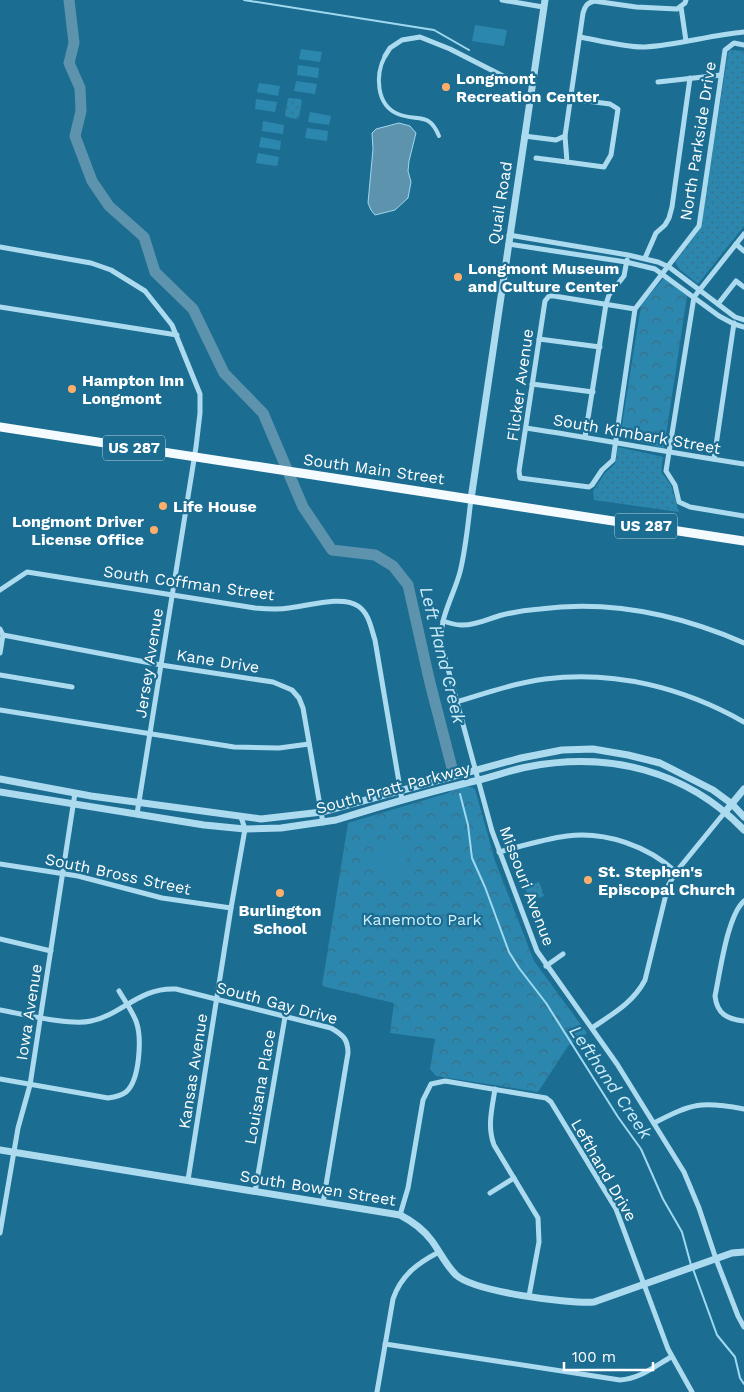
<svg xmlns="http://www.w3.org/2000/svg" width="744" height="1392" font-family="'Work Sans',sans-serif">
  <defs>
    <pattern id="grass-dots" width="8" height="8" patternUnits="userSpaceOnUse" patternTransform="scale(1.25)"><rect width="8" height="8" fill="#2c87ae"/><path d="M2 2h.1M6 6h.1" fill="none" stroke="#396f87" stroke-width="1.8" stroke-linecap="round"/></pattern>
    <pattern id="forest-crowns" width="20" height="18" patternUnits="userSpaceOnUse" patternTransform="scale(1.25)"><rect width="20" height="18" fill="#2c87ae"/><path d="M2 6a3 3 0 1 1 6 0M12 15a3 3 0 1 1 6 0" fill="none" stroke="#396f87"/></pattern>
  </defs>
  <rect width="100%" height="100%" fill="#1c6d92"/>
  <g fill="url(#grass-dots)">
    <polygon points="730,50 744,51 744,226 698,284 679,269 675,262 698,232 701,225 728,53"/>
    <polygon points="288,98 300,99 302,101 299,117 297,119 286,117 285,115"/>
    <polygon points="618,447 663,457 661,472 671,485 679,512 594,500 593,491 605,473 615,464"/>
    <polygon points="539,882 544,896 530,901 525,887"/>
  </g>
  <g fill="url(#forest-crowns)">
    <polygon points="664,278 687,296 664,448 620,437 641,305"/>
    <polygon points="463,786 471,787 475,789 495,861 534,961 587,1033 568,1046 538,1092 436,1076 430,1069 435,1039 390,1033 394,1003 322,986 348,823 448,793 452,790"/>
  </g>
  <g fill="#2c87ae">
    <polygon points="475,25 507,30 504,46 472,41"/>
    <polygon points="301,49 322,52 320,62 299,59"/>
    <polygon points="298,65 319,68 318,78 297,75"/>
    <polygon points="296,81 317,84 315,94 294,91"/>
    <polygon points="259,83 280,86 278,96 257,92"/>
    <polygon points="256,99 277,102 275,112 255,109"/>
    <polygon points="310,112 331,116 329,125 308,122"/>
    <polygon points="263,121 284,125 283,134 262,131"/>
    <polygon points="307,128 328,131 327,141 305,138"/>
    <polygon points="261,137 281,141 280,150 259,147"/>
    <polygon points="258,153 279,157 277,166 256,163"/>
    <path d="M384 844 404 845 407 849 406 876C400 876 392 878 386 876 374 874 368 857 377 848 379 846 382 845 384 844Z"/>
    <polygon points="418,905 442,907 438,945 425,944 425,935 416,934"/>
  </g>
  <polygon fill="#5d93ac" stroke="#9fd9f1" points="399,123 410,126 416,133 409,161 408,171 411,182 408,198 395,210 375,215 371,210 368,203 373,149 372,133 376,129"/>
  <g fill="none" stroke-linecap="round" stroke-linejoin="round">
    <g stroke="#9fd9f1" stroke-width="2">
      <polyline points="244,0 434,30 469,50"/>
      <polyline points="460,794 468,825 472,858 485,887 509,952 519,968 546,1003 618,1117 641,1149 663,1199 682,1232 691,1265"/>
      <polyline points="693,1269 717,1335 735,1357 740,1378 744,1384"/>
    </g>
    <polyline stroke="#5d93ac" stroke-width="11" points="69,0 74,43 69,63 80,88 81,111 75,136 92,181 109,206 144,237 155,272 193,309 224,373 263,413 303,507 332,550 375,555 393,566 408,585 430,683 452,768"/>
    <path stroke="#acdbef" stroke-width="4" d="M385 56C375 75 376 105 398 114 417 122 429 111 439 136"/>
    <g stroke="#acdbef" stroke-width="5">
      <polyline points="502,0 543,7"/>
      <polyline points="681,7 686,41"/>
      <path d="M580 37C597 40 628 48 645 47 678 45 711 35 744 32"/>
      <polyline points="385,56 390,48 402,40 420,37 450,49 507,78 533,81"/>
      <polyline points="658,82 721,75"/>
      <path d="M524 136 556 140 565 136 583 13C585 6 587 3 594 1L636 7 677 9 685 3 686 0"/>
      <polyline points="565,136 567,162 604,167 611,155 618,109 610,104 571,99"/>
      <polyline points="536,158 567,162"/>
      <polyline points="744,234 694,297 666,471 675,485 679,502 690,507 744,516"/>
      <polyline points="509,235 628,255 658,262 669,267 735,317 744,320"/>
      <polyline points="508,244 626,262 655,269 719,316 734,324 744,327"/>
      <polyline points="736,244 744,251"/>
      <polyline points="0,247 91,263 111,270 145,291 172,325 200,394 200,413 196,447 137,814"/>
      <polyline points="645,258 656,233 665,225 669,218 672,207 690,78"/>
      <polyline points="718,304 736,281 744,287"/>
      <polyline points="0,307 177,335"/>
      <polyline points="635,309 554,296 549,296 545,301 519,471 520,478 589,487 592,485 602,470 613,460 635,309 699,226 725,50 734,43 744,45"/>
      <polyline points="539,339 600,347"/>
      <polyline points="532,384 593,392"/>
      <path d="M526 428C599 439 671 453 744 464"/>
      <polyline points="585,437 606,304 609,295 624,276 627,260"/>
      <polyline points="714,459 734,323"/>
      <path d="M471 499C468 523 466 548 460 572 454 595 439 618 441 643L492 831 537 951 617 1064 684 1172 699 1208 716 1259 738 1316 744 1327"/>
      <path d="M0 590 27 572 255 608C266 609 278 610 289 608 308 606 342 595 358 606 369 613 371 628 375 640L402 800"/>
      <path d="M443 621C449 623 455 625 461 625 475 626 490 618 502 615 514 612 527 610 540 609 610 600 680 615 744 643"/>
      <polyline points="0,629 3,635 0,653"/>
      <polyline points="3,635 161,665 273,682 292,690 299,698 303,708 323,823"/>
      <polyline points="0,675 72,687"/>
      <path d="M456 702C486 693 515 683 545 679 615 670 684 688 744 722"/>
      <polyline points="0,710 234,747 279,748 309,744"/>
      <path d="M499 852C522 846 544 839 567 836 605 831 648 846 676 872"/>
      <polyline points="0,864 78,876 162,898 231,908"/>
      <path d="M744 901C727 916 720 973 715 996 717 1014 727 1019 744 1021"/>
      <polyline points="0,939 51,951"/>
      <polyline points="546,966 563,954"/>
      <path d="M0 1010C23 1014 70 1026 91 1021 122 1015 139 987 176 989L331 1028C343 1035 348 1039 348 1053L323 1203"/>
      <path d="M592 1028C612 1014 633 1003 645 980L668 886 676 872 725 812"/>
      <path d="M0 1079 108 1098C115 1097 121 1096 126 1092 140 1080 142 1037 136 1021 132 1011 125 1001 119 991"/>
      <path d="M495 1089C492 1109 487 1126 494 1145L538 1218 539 1242 529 1296"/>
      <path d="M654 1123C693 1103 701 1101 744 1109"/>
      <polyline points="188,1180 231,908 245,829 241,817"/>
      <polyline points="255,1192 285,1017"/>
      <polyline points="490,1193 514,1178"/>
      <polyline points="400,1215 408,1188 423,1100 431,1084 445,1081 546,1098 551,1102 616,1209 668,1349 692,1392"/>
      <polyline points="0,1233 18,1128 30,1085 75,793"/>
      <path d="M385 1344 620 1380C639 1379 654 1367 671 1357"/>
      <path d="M377 1392 393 1299C401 1275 418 1263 439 1252"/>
    </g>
    <g stroke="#acdbef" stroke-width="7">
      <polyline points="471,499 545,0"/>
      <polyline points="0,779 91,796 261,819 322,812 521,758 562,750 593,749 628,755 660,763 713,790 732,804 744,817"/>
      <path d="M0 792 204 825 245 829 281 828 336 820C384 805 431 791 479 780 495 776 511 770 527 767 608 751 686 770 744 830"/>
      <polyline points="725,812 744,789"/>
      <path d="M0 1150 400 1215C412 1221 423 1229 432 1241 440 1252 446 1265 456 1275 475 1292 568 1304 594 1302L732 1253 744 1252"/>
    </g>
    <polyline stroke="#f4fbff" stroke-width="9" points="0,427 744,541"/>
  </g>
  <g fill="#ffaf6a" stroke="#1c6d92" stroke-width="2">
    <circle cx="446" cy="87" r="5"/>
    <circle cx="458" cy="277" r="5"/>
    <circle cx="72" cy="389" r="5"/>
    <circle cx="163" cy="506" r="5"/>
    <circle cx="154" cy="530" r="5"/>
    <circle cx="588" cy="880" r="5"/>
    <circle cx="280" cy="893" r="5"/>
  </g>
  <g text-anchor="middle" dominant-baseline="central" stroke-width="4.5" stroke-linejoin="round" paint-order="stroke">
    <g fill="#1c6d92" stroke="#bbd3de" stroke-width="1">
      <rect x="103" y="435.5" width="62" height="25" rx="4"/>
      <rect x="615" y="513.5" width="62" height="25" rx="4"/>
    </g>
    <g font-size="15" font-weight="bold" fill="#fff">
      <text x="134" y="448">US 287</text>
      <text x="646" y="526">US 287</text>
    </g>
    <g font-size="16" font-weight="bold" fill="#fff" stroke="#1c6d92" text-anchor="start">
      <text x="456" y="78">Longmont<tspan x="456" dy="18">Recreation Center</tspan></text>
      <text x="468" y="268">Longmont Museum<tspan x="468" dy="18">and Culture Center</tspan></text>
      <text x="82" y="380">Hampton Inn<tspan x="82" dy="18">Longmont</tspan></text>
      <text x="173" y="506">Life House</text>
      <text x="144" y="521" text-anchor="end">Longmont Driver<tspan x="144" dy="18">License Office</tspan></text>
      <text x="598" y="871">St. Stephen's<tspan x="598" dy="18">Episcopal Church</tspan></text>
      <text x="280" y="910" text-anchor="middle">Burlington<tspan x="280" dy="18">School</tspan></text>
    </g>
    <g font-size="16" fill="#fff" stroke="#1c6d92">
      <text transform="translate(698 141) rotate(-81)">North Parkside Drive</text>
      <text transform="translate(500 203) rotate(-81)">Quail Road</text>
      <text transform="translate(520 385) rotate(-82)">Flicker Avenue</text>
      <text transform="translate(637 434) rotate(10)">South Kimbark Street</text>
      <text transform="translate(374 469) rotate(8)">South Main Street</text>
      <text transform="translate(189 583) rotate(8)">South Coffman Street</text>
      <text transform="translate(218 661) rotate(9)">Kane Drive</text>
      <text transform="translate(149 663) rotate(-81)">Jersey Avenue</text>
      <text transform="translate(393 788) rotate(-15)">South Pratt Parkway</text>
      <text transform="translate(118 874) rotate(12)">South Bross Street</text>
      <text transform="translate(527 886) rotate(69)">Missouri Avenue</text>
      <text transform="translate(277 1003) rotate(15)">South Gay Drive</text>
      <text transform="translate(29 1012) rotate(-81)">Iowa Avenue</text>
      <text transform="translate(193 1071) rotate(-81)">Kansas Avenue</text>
      <text transform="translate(260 1087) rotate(-80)">Louisana Place</text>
      <text transform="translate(604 1170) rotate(60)">Lefthand Drive</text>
      <text transform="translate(318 1188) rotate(9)">South Bowen Street</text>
    </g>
    <g font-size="16" fill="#d3effa" stroke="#1c6d92">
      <text x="422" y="919">Kanemoto Park</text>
    </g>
    <g font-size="18" font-style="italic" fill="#caebf8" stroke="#1c6d92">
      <text transform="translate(443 655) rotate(76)">Left Hand Creek</text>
      <text transform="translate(611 1082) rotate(56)">Lefthand Creek</text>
    </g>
  </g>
  <path d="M564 1362v8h89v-8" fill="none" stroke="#ffffff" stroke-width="2.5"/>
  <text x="572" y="1362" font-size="15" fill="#ffffff" stroke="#1c6d92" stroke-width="4" paint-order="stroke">100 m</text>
</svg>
